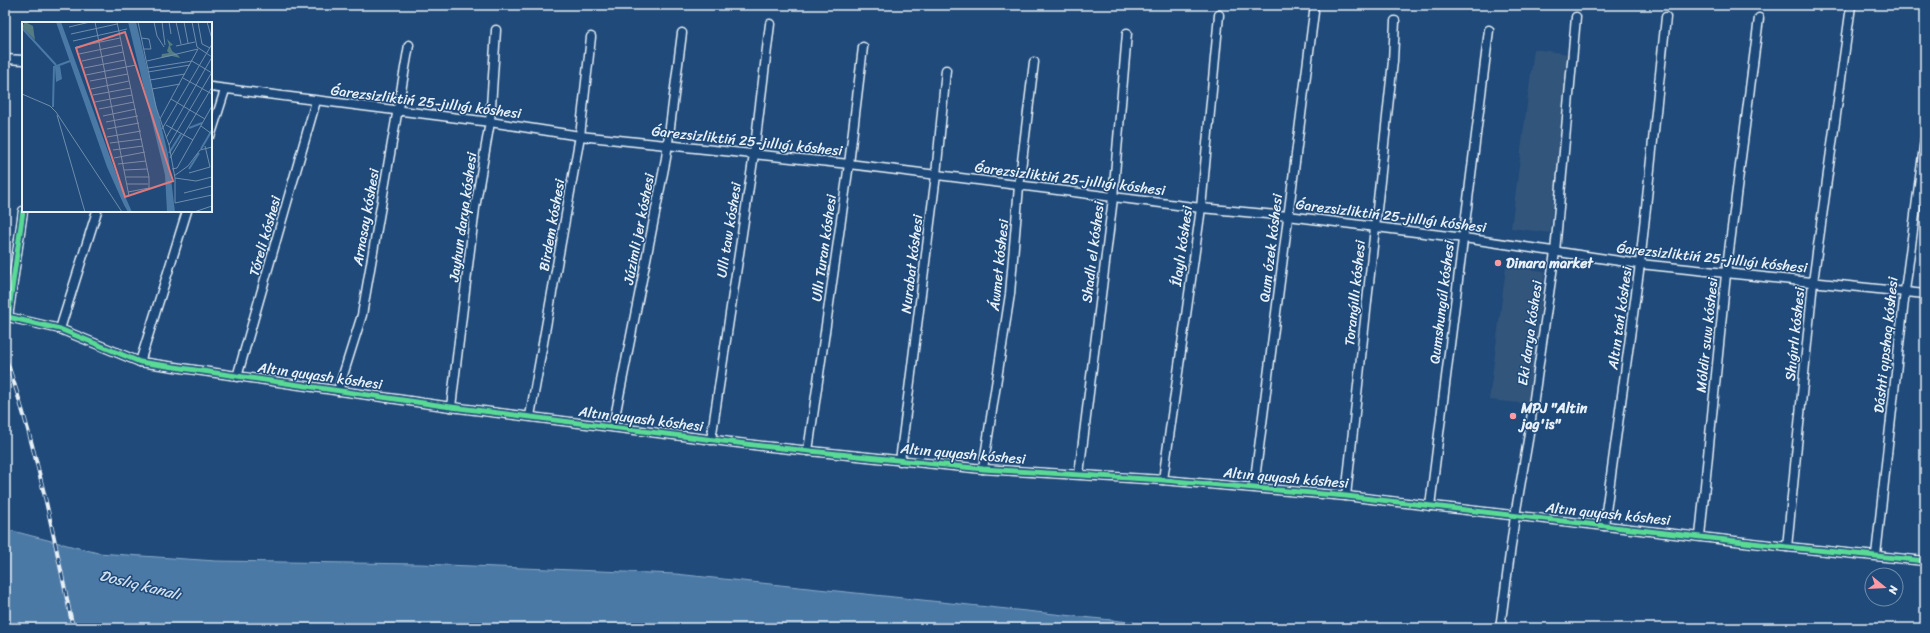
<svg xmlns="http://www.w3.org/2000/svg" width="1930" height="633" font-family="Sriracha,sans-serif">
  <rect width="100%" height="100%" fill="#1f4a7a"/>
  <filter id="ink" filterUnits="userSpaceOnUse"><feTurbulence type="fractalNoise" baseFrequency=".025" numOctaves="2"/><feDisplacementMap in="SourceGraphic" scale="8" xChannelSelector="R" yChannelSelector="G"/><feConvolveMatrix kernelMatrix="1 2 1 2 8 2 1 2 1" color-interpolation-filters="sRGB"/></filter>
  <g filter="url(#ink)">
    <g fill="#31557b">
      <polygon points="1534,49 1569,54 1550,233 1511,228"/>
      <polygon points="1506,267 1545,271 1528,404 1489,400"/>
    </g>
    <polygon fill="#4b79a6" stroke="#8aa9c7" points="5,529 98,553 216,561 421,564 676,574 1187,628 5,628"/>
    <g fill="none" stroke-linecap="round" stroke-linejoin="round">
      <g stroke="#e8f1f8" stroke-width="11">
        <g id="minor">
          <polyline points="5,59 23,60"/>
          <polyline points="211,87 490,122 580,136 849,164 1201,208 1288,216 1464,238 1640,264 1925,294"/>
          <polyline points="211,134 225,90"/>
          <polyline points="23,211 8,317 60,329 140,362 451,407 762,446 983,469 1163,480 1346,496 1787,547 1925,561"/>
          <polyline points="60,329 97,211"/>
          <polyline points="140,362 187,211"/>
          <polyline points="237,377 316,101"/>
          <polyline points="338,391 362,315 409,45"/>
          <polyline points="451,407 475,208 490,122 496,30"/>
          <polyline points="530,416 580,136 591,37"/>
          <polyline points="613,427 666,158 682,33"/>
          <polyline points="711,440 754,154 770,24"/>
          <polyline points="808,451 849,164 863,47"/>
          <polyline points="900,461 936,175 946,70"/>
          <polyline points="983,469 1010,294 1019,186 1034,62"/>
          <polyline points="1079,474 1113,198 1127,33"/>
          <polyline points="1163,480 1201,208 1219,15"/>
          <polyline points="1254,487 1314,12"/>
          <polyline points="1346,496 1393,61 1395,21"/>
          <polyline points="1430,506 1489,30"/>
          <polyline points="1604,526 1640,264 1666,17"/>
          <polyline points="1700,536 1726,274 1759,18"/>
          <polyline points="1787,547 1813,282 1851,6"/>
          <polyline points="1876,555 1905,291 1925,139"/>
          <polyline points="1500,628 1515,516 1528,440 1555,252 1576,17"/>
        </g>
      </g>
      <use href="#minor" stroke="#1f4a7a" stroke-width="8"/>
      <g stroke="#e8f1f8" stroke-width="4">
        <path id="rail" d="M5 356C36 444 54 537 73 628"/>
      </g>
      <use href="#rail" stroke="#1f4a7a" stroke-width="2.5" stroke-dasharray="8" stroke-linecap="butt"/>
      <g stroke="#1f4a7a" stroke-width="8">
        <polyline id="cycleway" points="23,211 8,317 60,329 140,362 451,407 762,446 983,469 1163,480 1346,496 1787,547 1925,561"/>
      </g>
      <use href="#cycleway" stroke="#5adb95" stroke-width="5"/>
    </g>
  </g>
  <g fill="#ff9aa2" stroke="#1f4a7a" stroke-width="1.5">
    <circle cx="1498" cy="263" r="4"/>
    <circle cx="1513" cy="416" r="4"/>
  </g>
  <g text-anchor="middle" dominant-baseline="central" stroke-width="3" stroke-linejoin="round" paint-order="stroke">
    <g font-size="14" fill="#e8f1f8" stroke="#1f4a7a">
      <text transform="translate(426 102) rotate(7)">Ǵarezsizliktiń 25-jıllıǵı kóshesi</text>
      <text transform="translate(747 141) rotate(6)">Ǵarezsizliktiń 25-jıllıǵı kóshesi</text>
      <text transform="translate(1070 179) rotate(7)">Ǵarezsizliktiń 25-jıllıǵı kóshesi</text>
      <text transform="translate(1391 216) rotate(7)">Ǵarezsizliktiń 25-jıllıǵı kóshesi</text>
      <text transform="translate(366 217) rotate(-80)">Arnasay kóshesi</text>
      <text transform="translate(463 217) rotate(-82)">Jayhun darya kóshesi</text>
      <text transform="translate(552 225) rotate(-80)">Birdem kóshesi</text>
      <text transform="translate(639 229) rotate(-79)">Júzimli jer kóshesi</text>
      <text transform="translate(729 230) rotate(-81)">Ullı taw kóshesi</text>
      <text transform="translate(265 236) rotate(-74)">Tóreli kóshesi</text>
      <text transform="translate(1182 246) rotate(-82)">Ílaylı kóshesi</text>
      <text transform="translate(824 248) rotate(-82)">Ullı Turan kóshesi</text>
      <text transform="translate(1271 248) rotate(-83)">Qum ózek kóshesi</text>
      <text transform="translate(1093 252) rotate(-83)">Shadlı el kóshesi</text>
      <text transform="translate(1712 258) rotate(6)">Ǵarezsizliktiń 25-jıllıǵı kóshesi</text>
      <text transform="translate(912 264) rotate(-83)">Nurabat kóshesi</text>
      <text transform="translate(999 265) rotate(-84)">Áwmet kóshesi</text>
      <text transform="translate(1355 293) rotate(-84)">Toranǵıllı kóshesi</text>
      <text transform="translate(1442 302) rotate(-83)">Qumshungúl kóshesi</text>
      <text transform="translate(1620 318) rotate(-82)">Altın tań kóshesi</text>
      <text transform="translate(1530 333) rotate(-82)">Eki darya kóshesi</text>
      <text transform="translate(1795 334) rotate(-84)">Shıǵırlı kóshesi</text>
      <text transform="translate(1707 335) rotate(-84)">Móldir suw kóshesi</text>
      <text transform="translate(1886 345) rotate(-84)">Dáshti qıpshaq kóshesi</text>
      <text transform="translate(320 376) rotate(8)">Altın quyash kóshesi</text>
      <text transform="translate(641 419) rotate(7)">Altın quyash kóshesi</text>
      <text transform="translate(963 454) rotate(5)">Altın quyash kóshesi</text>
      <text transform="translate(1286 478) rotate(5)">Altın quyash kóshesi</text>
      <text transform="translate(1608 514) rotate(6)">Altın quyash kóshesi</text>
    </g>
    <g font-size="14" font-weight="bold" fill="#e8f1f8" stroke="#1f4a7a" text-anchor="start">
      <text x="1506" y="263">Dinara market</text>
      <text x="1521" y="408">MPJ "Altin<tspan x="1521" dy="16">jag'is"</tspan></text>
    </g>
    <g font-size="15" font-style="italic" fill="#d0dfec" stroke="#1f4a7a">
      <text transform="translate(140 585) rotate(14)">Doslıq kanalı</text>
    </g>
  </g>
  <g transform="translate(22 22)">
    <rect width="190" height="190" fill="#1f4a7a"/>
    <path d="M3 0 11 4 13 18 0 5ZM145 17 151 23 148 24 150 29 156 33 158 36 150 34 139 36 140 32 147 31 145 29 147 23Z" fill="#547c83"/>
    <path d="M34 0H39L99 165 110 190H106L102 183 85 145ZM106 0H114L146 132 153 190H145L143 153ZM38 44 40 57 34 60 33 45Z" fill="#4b79a6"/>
    <path fill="none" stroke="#4b79a6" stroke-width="2" d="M0 6 34 43M31 85 32 45 48 39M167 106 180 101M179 127 190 108M147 131 159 112M167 147 177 131"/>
    <path fill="none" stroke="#6f8dac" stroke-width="1" d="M73 0 107 174M95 0 127 155V166L106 170M116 0 134 85 147 123 153 156V181L190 173M132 0 135 14 142 25M140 0 143 23M147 0 149 12M154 0 159 22M162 0 166 21M170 0 175 25 190 35M176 0 180 22 188 26M185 0 190 17M47 5 68 0M49 12 95 2M119 16 127 17 129 27H122M51 19 105 7M154 24 173 20M54 25 98 16M57 32 100 23M60 39 101 30M125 39 176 27M170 39 190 51M62 46 103 38M126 46 170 39M126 50 168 43M64 53 114 43M161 56 190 72M128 58 163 52M68 59 106 52M69 67 107 59M130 67 158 62M0 72 28 84 34 90 100 190M71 73 109 66M149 77 183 97M73 80 110 73M77 87 112 80M35 93 63 190M81 94 114 87M138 97 176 27M84 100 116 94M144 103 171 118M179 104 190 112M85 107 117 101M140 107 190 22M85 115 119 109M144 116 190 35M88 121 120 117M147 123 190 50M91 128 121 124M92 136 123 130M148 136 190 65M96 142 124 139M150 147 155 146 190 84M102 148 125 147M167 151 188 145 183 124M152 154 166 144 178 128 190 125M104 155H127M153 156 174 159 190 155M105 162H126M162 171 190 164M172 190 190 184"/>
    <path fill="#dd787b" fill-opacity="0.15" stroke="#dd787b" stroke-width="2" d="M103 10 151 159 103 175 54 26Z"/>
    <rect width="190" height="190" fill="none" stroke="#e8f1f8" stroke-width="2"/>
  </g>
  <rect width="1930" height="633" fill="none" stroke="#1f4a7a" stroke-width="20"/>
  <rect x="10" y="10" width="1910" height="613" fill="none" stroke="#e8f1f8" stroke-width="1.5" filter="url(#ink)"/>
  <g transform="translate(1884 587) rotate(108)"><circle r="19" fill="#1f4a7a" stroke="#6f8dac"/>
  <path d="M0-3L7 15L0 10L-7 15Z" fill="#ff9aa2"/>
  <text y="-6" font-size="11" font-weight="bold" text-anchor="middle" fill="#e8f1f8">N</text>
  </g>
</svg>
